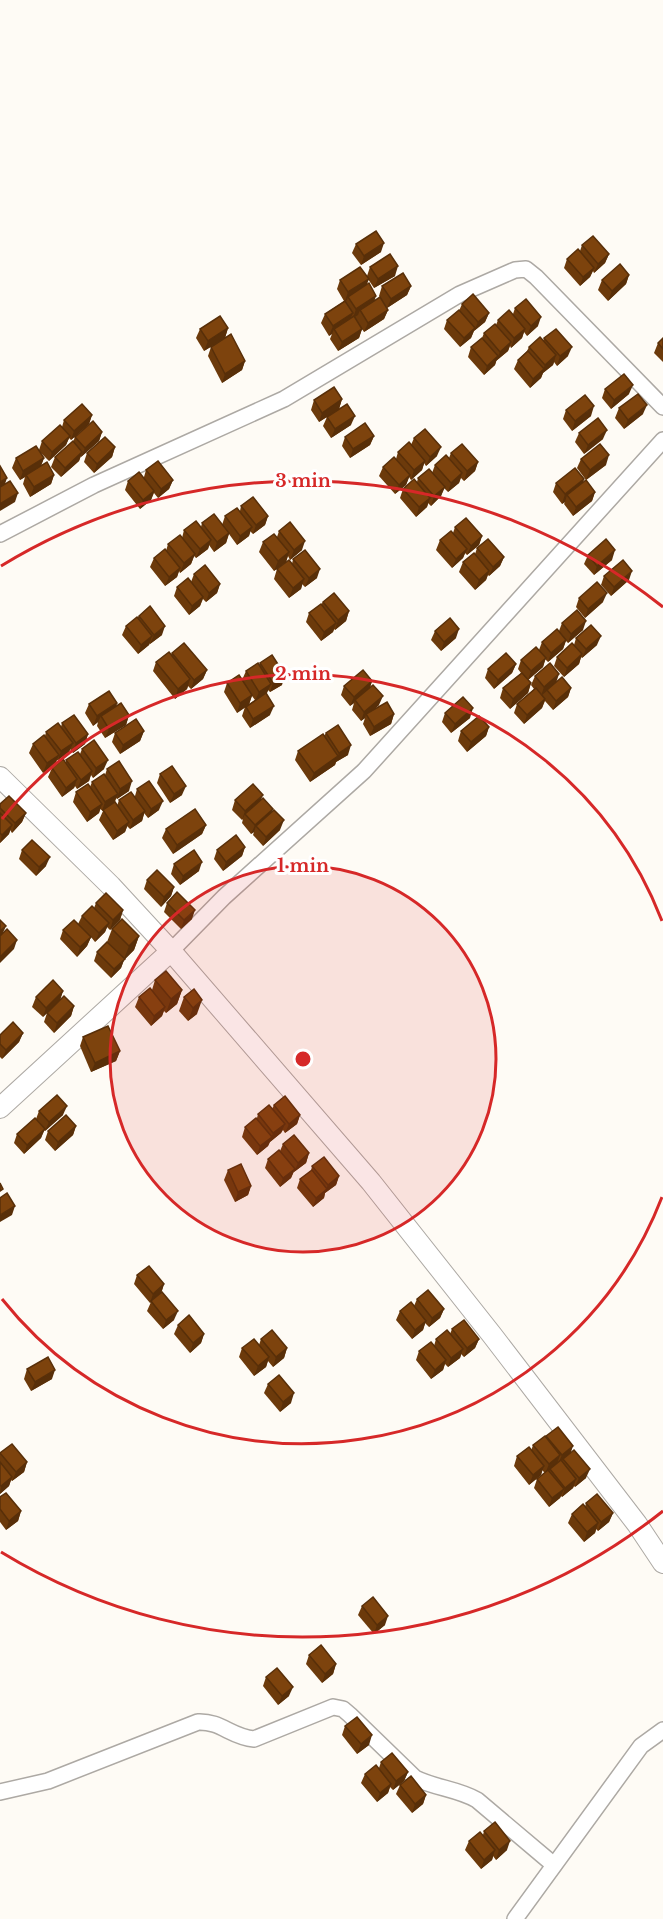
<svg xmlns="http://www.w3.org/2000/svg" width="663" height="1919" font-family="'Libre Baskerville',serif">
  <rect width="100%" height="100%" fill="#fefbf5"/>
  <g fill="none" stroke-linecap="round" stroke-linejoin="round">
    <g stroke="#ada9a4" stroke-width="18">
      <g id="minor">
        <polyline points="0,534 94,485 284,399 460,294 515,270 526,269 536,277 663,407"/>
        <polyline points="171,951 224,897 364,771 663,440"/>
        <path d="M0 1792 48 1781 198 1722C221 1721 231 1737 254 1739L333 1707 343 1709 350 1715 415 1778C435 1788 458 1789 477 1800L554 1865"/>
        <polyline points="515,1919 641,1746 663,1730"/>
      </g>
    </g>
    <g stroke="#ada9a4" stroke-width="22">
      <g id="tertiary">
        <polyline points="0,777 111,886 171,951 371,1182 492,1335 637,1524 663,1563"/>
        <polyline points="0,1108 171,951"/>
      </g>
    </g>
    <use href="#minor" stroke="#fff" stroke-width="15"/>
    <use href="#tertiary" stroke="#fff" stroke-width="20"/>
  </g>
  <g fill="#6c3a0b" fill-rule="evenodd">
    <polygon points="356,244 381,252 361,265 352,253"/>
    <polygon points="582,245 609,254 605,263 594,273 593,271 590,277 580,286 564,268 567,259 580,251"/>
    <polygon points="370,267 395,276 374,288 368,279 367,285 375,301 388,310 384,319 364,332 362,329 359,338 338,351 330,339 332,334 329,336 321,323 325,314 344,301 337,289 340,280 367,276"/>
    <polygon points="629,275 626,284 608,301 598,290 602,280"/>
    <polygon points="382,286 411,286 407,295 387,308 379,296"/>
    <polygon points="462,304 489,313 485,322 474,331 471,338 460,347 444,329 447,320 459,311"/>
    <polygon points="515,308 538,326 527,336 524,332 522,338 511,348 510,346 508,351 496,361 495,365 484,375 468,357 471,347 482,338 484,333 496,325 498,320 513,314"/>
    <polygon points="228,328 225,338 204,351 196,338 200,329"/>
    <polygon points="544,338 568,356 557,366 554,362 553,365 543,373 541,378 530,388 514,369 518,360 527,351 529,347 543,341"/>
    <polygon points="663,338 663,362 654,353 658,343"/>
    <polygon points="211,347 245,361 242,370 222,383 208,356"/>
    <polygon points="605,389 629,394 611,409 602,398"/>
    <polygon points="342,399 339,409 351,425 331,438 323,426 327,417 319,422 311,410 314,400"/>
    <polygon points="619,408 643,414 624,429 615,418"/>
    <polygon points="566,410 591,416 572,431 563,419"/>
    <polygon points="92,415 89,424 71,440 69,438 66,445 49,461 40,452 44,458 41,466 54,475 51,484 30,497 23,484 25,477 20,480 12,468 16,458 39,450 42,441 62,427 64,420"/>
    <polygon points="102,432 99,441 81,457 81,456 79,461 61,477 51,467 55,457 73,442 75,437"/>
    <polygon points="579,433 603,439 584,454 575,442"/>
    <polygon points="374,436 370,445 350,458 342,446 345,437"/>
    <polygon points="414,438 437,456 426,466 424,463 422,470 411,480 409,477 406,485 395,494 379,476 383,467 396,459 398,452 411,445"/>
    <polygon points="115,447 112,457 94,473 84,462 87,453"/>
    <polygon points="451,453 478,462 475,471 464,481 461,478 459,483 448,492 444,488 441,496 431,506 428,503 427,507 416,517 400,498 403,489 417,482 418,478 432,473 435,465 449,458"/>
    <polygon points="581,459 606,465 586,480 577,468"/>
    <polygon points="146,470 173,480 169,489 158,498 154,493 151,500 140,509 125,490 128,481 144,477"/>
    <polygon points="584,479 583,482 595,492 592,501 573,516 564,504 565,502 562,504 553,492 556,483"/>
    <polygon points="241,506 268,516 265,525 253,534 250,531 249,536 237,545 229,534 226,543 214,552 209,545 208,549 196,558 194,556 191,564 180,573 179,571 177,577 165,586 150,567 154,558 166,551 168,544 182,538 184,530 201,527 202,523 222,525 225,516 240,511"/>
    <polygon points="455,527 482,536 479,545 467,555 465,553 463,558 452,568 436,550 440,540 453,533"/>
    <polygon points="279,531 302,550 290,560 288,556 286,562 274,571 259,552 263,542 277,537"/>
    <polygon points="477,548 504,557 500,566 489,576 488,575 486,580 475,590 459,572 463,562 475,554"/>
    <polygon points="588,555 612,560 594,575 584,564"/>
    <polygon points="293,559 317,578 305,587 302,584 301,589 289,598 274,579 277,569 292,564"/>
    <polygon points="194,574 220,584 217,593 206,602 203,599 200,606 189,615 174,596 177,587 191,582"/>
    <polygon points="604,576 629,580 611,596 601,585"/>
    <polygon points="579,598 603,602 585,618 576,607"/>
    <polygon points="323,602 349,611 346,621 335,630 334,629 333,632 321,641 306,622 309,613 321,605"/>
    <polygon points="139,616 162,635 150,644 150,643 149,645 138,654 122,635 126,626 138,617"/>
    <polygon points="562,623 583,630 568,643 566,641 563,649 548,662 545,659 543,667 528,680 531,683 528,693 510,709 500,698 503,688 521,673 518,669 521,660 539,650 542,642 559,631"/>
    <polygon points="435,631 456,638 441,651 431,640"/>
    <polygon points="576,638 597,645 582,658 581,657 579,664 564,677 554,666 557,657 574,645"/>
    <polygon points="172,653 207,670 203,679 191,689 188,686 187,689 175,699 153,671 156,662 171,655"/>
    <path d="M260 663 282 685 270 692 268 690 266 694 270 715 250 728 242 716 245 707 237 713 224 692 227 683 242 680 246 671 259 665ZM252 696 255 700 249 704Z"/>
    <polygon points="516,664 512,673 494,689 485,678 488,669"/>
    <polygon points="535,676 571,688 568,697 553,710 545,701 542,708 524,724 514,713 517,704 534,689 531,685"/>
    <polygon points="372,681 370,687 379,705 374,709 394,714 391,724 370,736 363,724 365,718 361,721 352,710 354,703 350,706 341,695 344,686"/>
    <polygon points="117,703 116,707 129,715 126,725 105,738 97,726 98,722 93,726 85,713 89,704"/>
    <polygon points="445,713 470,718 451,733 442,722"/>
    <polygon points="62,723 88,734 85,744 73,753 70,749 69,752 58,760 57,760 55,764 43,773 29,753 33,744 45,736 46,732 61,727"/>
    <polygon points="489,727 486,736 467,752 458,741 461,731"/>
    <polygon points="144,731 140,741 120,754 112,742 115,733"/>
    <polygon points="326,733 348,755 336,762 335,765 310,782 295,760 298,751 324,736"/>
    <polygon points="82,749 104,769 93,778 91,775 89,781 77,789 75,786 74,788 62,797 48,777 52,768 66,763 66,760 80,754"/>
    <polygon points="107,769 129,791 117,799 116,798 115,802 117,806 119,800 135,796 137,789 159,810 148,818 144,813 142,821 130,829 127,826 125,832 113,840 99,820 103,811 100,809 99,813 87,822 73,802 76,792 90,787 92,782 105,775"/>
    <polygon points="160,774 182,795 170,803 157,783"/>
    <polygon points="261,799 271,812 280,830 263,846 253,835 254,832 251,834 242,823 243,819 242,820 232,810 235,800"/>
    <polygon points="0,804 26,813 22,822 12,833 10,830 9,834 0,843"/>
    <polygon points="206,825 202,834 173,854 162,838 166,829"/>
    <polygon points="245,847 242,856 223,871 214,859 217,850"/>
    <polygon points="22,850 46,866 36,876 19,859"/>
    <polygon points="174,864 199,871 180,885 171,874"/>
    <polygon points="147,880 174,887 171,896 161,907 144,889"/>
    <polygon points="96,903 123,910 120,920 110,930 107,927 105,932 95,942 91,937 87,946 77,957 60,939 63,930 78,924 82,916 94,908"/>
    <polygon points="167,903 192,919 181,929 164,912"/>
    <polygon points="112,929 139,936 134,950 124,960 121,968 111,978 94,961 97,952 107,942"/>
    <polygon points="155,980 182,990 177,1004 166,1013 164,1011 162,1016 151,1026 135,1007 139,997 152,990"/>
    <polygon points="194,989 197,1014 188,1021 179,1011 184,997"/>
    <polygon points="63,991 60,1000 43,1017 32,1007 36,997"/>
    <polygon points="74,1006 71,1016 54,1033 44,1022 47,1013"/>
    <polygon points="23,1033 19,1042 2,1059 0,1057 0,1035"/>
    <polygon points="83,1037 120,1051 116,1061 91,1072 80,1046"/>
    <polygon points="274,1105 300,1115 297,1124 285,1133 283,1130 281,1133 270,1142 268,1146 257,1155 242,1137 245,1127 257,1118 258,1114 272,1109"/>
    <polygon points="39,1111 63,1115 45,1131 44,1130 41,1138 24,1154 14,1143 17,1134 36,1119"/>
    <polygon points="76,1126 73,1135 55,1151 45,1140 48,1131"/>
    <polygon points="283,1144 309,1153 306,1163 294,1172 294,1171 291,1178 280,1187 265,1168 268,1159 280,1151"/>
    <polygon points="312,1166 339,1176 336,1185 325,1193 324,1198 313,1207 297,1188 300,1179 311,1171"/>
    <polygon points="228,1170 251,1186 248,1195 235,1202 224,1180"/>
    <polygon points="137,1275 164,1284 161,1293 174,1320 163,1329 147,1311 151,1302 150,1303 134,1284"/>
    <polygon points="417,1299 444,1309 440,1318 429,1327 425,1323 423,1330 412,1339 396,1320 400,1311 414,1306"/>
    <polygon points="178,1325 204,1334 201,1343 190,1353 174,1334"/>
    <polygon points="452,1329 479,1339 475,1348 464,1357 461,1354 460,1358 448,1367 445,1364 443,1370 431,1379 416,1360 419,1351 434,1346 436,1339 450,1334"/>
    <polygon points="261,1339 287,1348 284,1358 273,1367 268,1361 266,1367 254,1376 239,1357 242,1348 259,1345"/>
    <polygon points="27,1369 52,1379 31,1391 24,1379"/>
    <polygon points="268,1384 291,1403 280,1412 264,1393"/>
    <polygon points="546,1436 571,1453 586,1478 575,1487 574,1486 573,1488 562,1497 561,1496 560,1498 549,1507 534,1488 537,1479 545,1473 542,1470 541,1475 529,1485 514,1466 517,1456 531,1451 533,1445 546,1438"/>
    <polygon points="0,1453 27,1462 24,1472 12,1481 11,1480 9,1486 0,1494"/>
    <polygon points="0,1497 21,1511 18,1521 6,1530 0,1522"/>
    <polygon points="586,1503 613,1513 609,1522 598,1531 596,1529 595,1533 584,1542 568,1523 572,1514 585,1507"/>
    <polygon points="362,1606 385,1625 374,1634 358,1615"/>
    <polygon points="309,1655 336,1664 333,1674 322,1683 306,1664"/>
    <polygon points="266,1677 289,1696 278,1705 263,1686"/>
    <polygon points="345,1726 369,1745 357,1754 342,1735"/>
    <polygon points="381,1762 408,1772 404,1781 393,1790 390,1787 388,1793 377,1802 361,1783 365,1774 379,1768"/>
    <polygon points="400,1785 426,1795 423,1804 412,1813 396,1794"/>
    <polygon points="484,1831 507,1850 496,1860 493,1856 492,1860 481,1869 465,1850 469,1841 483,1835"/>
  </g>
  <g fill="#582f09">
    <polygon points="384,243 381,252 361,265 364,256"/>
    <polygon points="609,254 605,263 594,273 598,264"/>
    <polygon points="398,266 395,276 374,288 378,279"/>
    <polygon points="594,268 590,277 580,286 583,277"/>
    <polygon points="629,275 626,284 608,301 612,291"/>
    <polygon points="369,279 365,288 348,297 347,300 345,301 348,292"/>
    <polygon points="411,286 407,295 387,308 391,299"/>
    <polygon points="376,296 373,305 360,310 358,315 353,318 356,309"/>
    <polygon points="388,310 384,319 364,332 368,323"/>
    <polygon points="353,313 349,322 334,329 332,334 329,336 333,326"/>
    <polygon points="489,313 485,322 474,331 478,322"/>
    <polygon points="541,317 538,326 527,336 531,326"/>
    <polygon points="228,328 225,338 204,351 208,341"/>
    <polygon points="475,328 471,338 460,347 464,338"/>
    <polygon points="362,329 359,338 338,351 342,342"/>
    <polygon points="525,329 522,338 511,348 514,338"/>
    <polygon points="511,342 508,351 496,361 500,352"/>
    <polygon points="572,347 568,356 557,366 560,356"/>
    <polygon points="556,355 553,365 543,373 541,378 530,388 533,379 543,370 545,365"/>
    <polygon points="498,356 495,365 484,375 487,366"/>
    <polygon points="245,361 242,370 222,383 225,374"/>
    <polygon points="633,385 629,394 611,409 614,400"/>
    <polygon points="342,399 339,409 319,422 322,413"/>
    <polygon points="647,405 643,414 624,429 628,420"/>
    <polygon points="594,406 591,416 572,431 575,421"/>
    <polygon points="92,415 89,424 71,440 74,431"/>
    <polygon points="355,416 351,425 331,438 335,429"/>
    <polygon points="607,430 603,439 584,454 588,445"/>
    <polygon points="102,432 99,441 81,457 85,448"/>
    <polygon points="70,436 66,445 49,461 52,452"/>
    <polygon points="374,436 370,445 350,458 353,449"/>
    <polygon points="115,447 112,457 94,473 97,464"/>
    <polygon points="441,447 437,456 426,466 430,457"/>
    <polygon points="82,452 79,461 61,477 65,468"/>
    <polygon points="609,455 606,465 586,480 590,470"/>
    <polygon points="44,458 40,468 26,475 25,477 20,480 23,471"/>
    <polygon points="425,461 422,470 411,480 414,470"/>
    <polygon points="478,462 475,471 464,481 467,471"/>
    <polygon points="462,473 459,483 448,492 451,483"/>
    <polygon points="54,475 51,484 30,497 34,487"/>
    <polygon points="410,475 406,485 395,494 399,485"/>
    <polygon points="7,478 4,487 0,490 0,482"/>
    <polygon points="584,479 581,489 567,495 565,502 562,504 565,494"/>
    <polygon points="173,480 169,489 158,498 161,489"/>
    <polygon points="445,487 441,496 431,506 434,496"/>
    <polygon points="154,491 151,500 140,509 143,500"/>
    <polygon points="595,492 592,501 573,516 576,507"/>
    <polygon points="18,493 15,502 0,511 0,504"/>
    <polygon points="430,498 427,507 416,517 419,507"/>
    <polygon points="268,516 265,525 253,534 256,525"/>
    <polygon points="252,527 249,536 237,545 240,536"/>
    <polygon points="229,533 226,543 214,552 217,542"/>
    <polygon points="482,536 479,545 467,555 471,546"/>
    <polygon points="211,540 208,549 196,558 200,549"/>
    <polygon points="305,541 302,550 290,560 294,550"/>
    <polygon points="467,549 463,558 452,568 456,559"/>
    <polygon points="615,550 612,560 594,575 597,566"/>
    <polygon points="289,552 286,562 274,571 278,561"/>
    <polygon points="195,554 191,564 180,573 184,563"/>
    <polygon points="504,557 500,566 489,576 493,567"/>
    <polygon points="180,568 177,577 165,586 169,577"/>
    <polygon points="320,569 317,578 305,587 309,578"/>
    <polygon points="489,571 486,580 475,590 479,580"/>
    <polygon points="632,571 629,580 611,596 614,587"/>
    <polygon points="304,579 301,589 289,598 293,588"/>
    <polygon points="220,584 217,593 206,602 209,593"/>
    <polygon points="607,593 603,602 585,618 588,609"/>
    <polygon points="203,597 200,606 189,615 192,606"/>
    <polygon points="349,611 346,621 335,630 338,620"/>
    <polygon points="586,621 583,630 568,643 571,634"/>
    <polygon points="336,623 333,632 321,641 324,632"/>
    <polygon points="165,626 162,635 150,644 154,635"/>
    <polygon points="459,629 456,638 441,651 444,642"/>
    <polygon points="152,636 149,645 138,654 141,645"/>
    <polygon points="601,636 597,645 582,658 586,649"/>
    <polygon points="566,640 563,649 548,662 551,653"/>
    <polygon points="582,654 579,664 564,677 567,668"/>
    <polygon points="546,658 543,667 528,680 531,671"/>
    <polygon points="516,664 512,673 494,689 498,680"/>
    <polygon points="207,670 203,679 191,689 194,680"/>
    <polygon points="559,674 556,683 541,696 544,687"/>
    <polygon points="285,675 282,685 270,692 273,683"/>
    <polygon points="190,679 187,689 175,699 178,689"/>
    <polygon points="372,681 369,691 355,700 354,703 350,706 354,697"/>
    <polygon points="531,683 528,693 510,709 513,699"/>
    <polygon points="271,684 267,693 255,701 259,692"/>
    <polygon points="571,688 568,697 553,710 556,701"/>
    <polygon points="252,695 249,705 237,713 240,703"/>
    <polygon points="383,696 379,705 367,716 366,714 365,718 361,721 364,712"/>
    <polygon points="545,699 542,708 524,724 527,715"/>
    <polygon points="117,703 114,712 101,716 98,722 93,726 97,716"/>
    <polygon points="274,706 270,715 250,728 253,719"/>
    <polygon points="473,708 470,718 451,733 455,724"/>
    <polygon points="394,714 391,724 370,736 374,727"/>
    <polygon points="129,715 126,725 105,738 109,729"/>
    <polygon points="489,727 486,736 467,752 471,742"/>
    <polygon points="144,731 140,741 120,754 123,745"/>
    <polygon points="88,734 85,744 73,753 76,743"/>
    <polygon points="73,743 69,752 58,760 61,751"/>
    <polygon points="351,745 348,755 336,762 335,765 310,782 314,773 338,756 339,753"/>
    <polygon points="59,755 55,764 43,773 47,763"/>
    <polygon points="108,760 104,769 93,778 96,768"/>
    <polygon points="92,771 89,781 77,789 81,780"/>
    <polygon points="77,779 74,788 62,797 66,788"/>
    <polygon points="132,781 129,791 117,799 120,789"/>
    <polygon points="186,786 182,795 170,803 174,794"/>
    <polygon points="118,794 114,803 102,811 105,802"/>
    <polygon points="263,795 259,804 245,814 242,820 245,811"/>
    <polygon points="163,801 159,810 148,818 151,809"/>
    <polygon points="102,804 99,813 87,822 90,812"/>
    <polygon points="273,809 269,818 256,826 254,832 251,834 255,825"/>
    <polygon points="145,811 142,821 130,829 133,820"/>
    <polygon points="26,813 22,822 12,833 15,823"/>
    <polygon points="284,820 280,830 263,846 266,837"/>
    <polygon points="129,822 125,832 113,840 117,831"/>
    <polygon points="12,825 9,834 0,843 2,835"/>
    <polygon points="206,825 202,834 173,854 177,845"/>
    <polygon points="245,847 242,856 223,871 226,862"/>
    <polygon points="50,857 46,866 36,876 39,867"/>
    <polygon points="202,862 199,871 180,885 183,876"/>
    <polygon points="174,887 171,896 161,907 164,897"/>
    <polygon points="123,910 120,920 110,930 113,920"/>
    <polygon points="195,910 192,919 181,929 184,920"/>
    <polygon points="109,923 105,932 95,942 99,933"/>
    <polygon points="6,926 2,935 0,937 0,931"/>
    <polygon points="139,936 134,950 124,960 121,968 111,978 114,969 124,959 129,946"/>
    <polygon points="91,937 87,946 77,957 80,947"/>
    <polygon points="17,940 14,949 0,963 0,957"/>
    <polygon points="182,990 177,1004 166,1013 171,999"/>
    <polygon points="63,991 60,1000 43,1017 46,1008"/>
    <polygon points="202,1000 197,1014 188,1021 193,1008"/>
    <polygon points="74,1006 71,1016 54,1033 57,1023"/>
    <polygon points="165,1007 162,1016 151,1026 154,1016"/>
    <polygon points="23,1033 19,1042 2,1059 6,1050"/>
    <polygon points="120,1051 116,1061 91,1072 95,1063"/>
    <polygon points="67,1106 63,1115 45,1131 49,1122"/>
    <polygon points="300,1115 297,1124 285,1133 289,1124"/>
    <polygon points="285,1124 281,1133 270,1142 273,1133"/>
    <polygon points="76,1126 73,1135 55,1151 58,1142"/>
    <polygon points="45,1129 41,1138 24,1154 27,1145"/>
    <polygon points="272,1137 268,1146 257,1155 260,1146"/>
    <polygon points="309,1153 306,1163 294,1172 298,1163"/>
    <polygon points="295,1169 291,1178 280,1187 283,1178"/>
    <polygon points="339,1176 336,1185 325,1193 324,1198 313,1207 316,1198 326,1189 328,1185"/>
    <polygon points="251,1186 248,1195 235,1202 238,1192"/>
    <polygon points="15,1206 12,1215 0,1222 0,1215"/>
    <polygon points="164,1284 161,1294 150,1303 153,1294"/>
    <polygon points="444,1309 440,1318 429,1327 432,1318"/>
    <polygon points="178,1311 174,1320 163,1329 166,1320"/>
    <polygon points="426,1321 423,1330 412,1339 415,1330"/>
    <polygon points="204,1334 201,1343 190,1353 193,1343"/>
    <polygon points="479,1339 475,1348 464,1357 467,1348"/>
    <polygon points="287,1348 284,1358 273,1367 276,1357"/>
    <polygon points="463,1349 460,1358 448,1367 451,1358"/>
    <polygon points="269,1357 266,1367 254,1376 258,1366"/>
    <polygon points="446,1360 443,1370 431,1379 435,1370"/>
    <polygon points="55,1370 52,1379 31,1391 35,1382"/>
    <polygon points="294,1393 291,1403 280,1412 283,1402"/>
    <polygon points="573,1446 570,1455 563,1459 562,1461 558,1464 562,1455"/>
    <polygon points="560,1455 557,1464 545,1474 549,1464"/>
    <polygon points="27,1462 24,1472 12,1481 16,1472"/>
    <polygon points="544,1466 541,1475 529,1485 533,1475"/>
    <polygon points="590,1469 586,1478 575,1487 579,1478"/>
    <polygon points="12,1477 9,1486 0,1494 1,1486"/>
    <polygon points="576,1479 573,1488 562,1497 565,1488"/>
    <polygon points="564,1489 560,1498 549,1507 552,1498"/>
    <polygon points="21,1511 18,1521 6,1530 9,1521"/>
    <polygon points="613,1513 609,1522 598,1531 601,1522"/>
    <polygon points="598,1523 595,1533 584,1542 587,1532"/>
    <polygon points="388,1616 385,1625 374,1634 377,1625"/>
    <polygon points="336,1664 333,1674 322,1683 325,1674"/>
    <polygon points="293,1687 289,1696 278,1705 282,1696"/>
    <polygon points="372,1735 369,1745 357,1754 361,1744"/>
    <polygon points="408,1772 404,1781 393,1790 396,1781"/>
    <polygon points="391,1784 388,1793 377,1802 380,1793"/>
    <polygon points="426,1795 423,1804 412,1813 415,1804"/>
    <polygon points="510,1841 507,1850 496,1860 499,1850"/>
    <polygon points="495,1850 492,1860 481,1869 484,1860"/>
  </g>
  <g fill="#7d430d" stroke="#582f09" stroke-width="1.5">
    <polygon points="376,231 384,243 364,256 356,244"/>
    <polygon points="593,236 609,254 598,264 582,245"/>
    <polygon points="578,249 594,268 583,277 567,259"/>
    <polygon points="390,254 398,266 378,279 370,267"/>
    <polygon points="620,264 629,275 612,291 602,280"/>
    <polygon points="360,267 369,279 348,292 340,280"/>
    <polygon points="403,273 411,286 391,299 382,286"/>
    <polygon points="369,283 376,296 356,309 348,297"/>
    <polygon points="473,294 489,313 478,322 462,304"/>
    <polygon points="380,297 388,310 368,323 360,310"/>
    <polygon points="526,299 541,317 531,326 515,308"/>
    <polygon points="345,301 353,313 333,326 325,314"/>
    <polygon points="459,310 475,328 464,338 447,320"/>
    <polygon points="509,310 525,329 514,338 498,320"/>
    <polygon points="220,316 228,328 208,341 200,329"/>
    <polygon points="354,316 362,329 342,342 334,329"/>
    <polygon points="495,324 511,342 500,352 484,333"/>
    <polygon points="556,329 572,347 560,356 544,338"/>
    <polygon points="231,334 245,361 225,374 211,347"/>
    <polygon points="540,337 556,355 545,365 529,347"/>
    <polygon points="482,338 498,356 487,366 471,347"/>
    <polygon points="663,338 663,349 658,343"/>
    <polygon points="528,351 544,369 533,379 518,360"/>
    <polygon points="624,374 633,385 614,400 605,389"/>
    <polygon points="334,387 342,399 322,413 314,400"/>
    <polygon points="638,394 647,405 628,420 619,408"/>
    <polygon points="585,395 594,406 575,421 566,410"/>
    <polygon points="82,404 92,415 74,431 64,420"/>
    <polygon points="347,404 355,416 335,429 327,417"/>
    <polygon points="598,418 607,430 588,445 579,433"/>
    <polygon points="93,421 102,432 85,448 75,437"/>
    <polygon points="365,423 374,436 353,449 345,437"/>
    <polygon points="60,425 70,436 52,452 42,441"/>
    <polygon points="425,429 441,447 430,457 414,438"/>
    <polygon points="105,437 115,447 97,464 87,453"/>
    <polygon points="73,441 82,452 65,468 55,457"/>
    <polygon points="409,442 425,461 414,470 398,452"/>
    <polygon points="462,444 478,462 467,471 451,453"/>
    <polygon points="600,444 609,455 590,470 581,459"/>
    <polygon points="36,446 44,458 23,471 16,458"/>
    <polygon points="446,455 462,473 451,483 435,465"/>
    <polygon points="394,457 410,475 399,485 383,467"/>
    <polygon points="158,461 173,480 161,489 146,470"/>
    <polygon points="47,462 54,475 34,487 26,475"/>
    <polygon points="0,466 7,478 0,482"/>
    <polygon points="575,468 584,479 565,494 556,483"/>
    <polygon points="429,469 445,487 434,496 418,478"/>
    <polygon points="139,472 154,491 143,500 128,481"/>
    <polygon points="414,479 430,498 419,507 403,489"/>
    <polygon points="586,480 595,492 576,507 567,495"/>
    <polygon points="10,481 18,493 0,504 0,487"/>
    <polygon points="253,497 268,516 256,525 241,506"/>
    <polygon points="237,508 252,527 240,536 225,516"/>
    <polygon points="214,514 229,533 217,542 202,523"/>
    <polygon points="466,518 482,536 471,546 455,527"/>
    <polygon points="196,521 211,540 200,549 184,530"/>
    <polygon points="290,522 305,541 294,550 279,531"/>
    <polygon points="451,531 467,549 456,559 440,540"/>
    <polygon points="274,534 289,552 278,561 263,542"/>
    <polygon points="180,535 195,554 184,563 168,544"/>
    <polygon points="488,539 504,557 493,567 477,548"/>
    <polygon points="606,539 615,550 597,566 588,555"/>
    <polygon points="165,549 180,568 169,577 154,558"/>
    <polygon points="305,550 320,569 309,578 293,559"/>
    <polygon points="474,553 489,571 479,580 463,562"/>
    <polygon points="289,560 304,579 293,588 277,569"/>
    <polygon points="623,560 632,571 614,587 604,576"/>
    <polygon points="205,565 220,584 209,593 194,574"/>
    <polygon points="188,578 203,597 192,606 177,587"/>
    <polygon points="597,582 607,593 588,609 579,598"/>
    <polygon points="334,593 349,611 338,620 323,602"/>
    <polygon points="321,604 336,623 324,632 309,613"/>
    <polygon points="150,606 165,626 154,635 139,616"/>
    <polygon points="577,610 586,621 571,634 562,623"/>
    <polygon points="137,617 152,636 141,645 126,626"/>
    <polygon points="450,618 459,629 444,642 435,631"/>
    <polygon points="591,625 601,636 586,649 576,638"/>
    <polygon points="557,629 566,640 551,653 542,642"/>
    <polygon points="184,643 207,670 194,680 172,653"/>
    <polygon points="572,643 582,654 567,668 557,657"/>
    <polygon points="536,647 546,658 531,671 521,660"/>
    <polygon points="169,652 190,679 178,689 156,662"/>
    <polygon points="506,653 516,664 498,680 488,669"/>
    <polygon points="272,655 285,675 273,683 260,663"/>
    <polygon points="258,663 271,684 259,692 246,671"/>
    <polygon points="550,663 559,674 544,687 535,676"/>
    <polygon points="363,670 372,681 354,697 344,686"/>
    <polygon points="522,673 531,683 513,699 503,688"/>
    <polygon points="239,675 252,695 240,703 227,683"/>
    <polygon points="562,677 571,688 556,701 547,690"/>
    <polygon points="373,685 383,696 364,712 355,700"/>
    <polygon points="536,688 545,699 527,715 517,704"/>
    <polygon points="109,691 117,703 97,716 89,704"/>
    <polygon points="266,693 274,706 253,719 246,707"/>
    <polygon points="463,697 473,708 455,724 445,713"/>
    <polygon points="387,702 394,714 374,727 366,714"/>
    <polygon points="121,703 129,715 109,729 101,716"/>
    <polygon points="74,715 88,734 76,743 62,723"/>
    <polygon points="479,716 489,727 471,742 461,731"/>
    <polygon points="136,719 144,731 123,745 115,733"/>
    <polygon points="58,723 73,743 61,751 46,732"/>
    <polygon points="338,725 351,745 339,753 326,733"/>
    <polygon points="323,734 338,756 314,773 298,751"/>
    <polygon points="44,735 59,755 47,763 33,744"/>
    <polygon points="94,740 108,760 96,768 82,749"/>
    <polygon points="78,752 92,771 81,780 66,760"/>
    <polygon points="63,759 77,779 66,788 52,768"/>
    <polygon points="119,761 132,781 120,789 107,769"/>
    <polygon points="172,766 186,786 174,794 160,774"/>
    <polygon points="104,774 118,794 105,802 92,782"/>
    <polygon points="149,781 163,801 151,809 137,789"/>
    <polygon points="88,784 102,804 90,812 76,792"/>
    <polygon points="253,784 263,795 245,811 235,800"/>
    <polygon points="131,792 145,811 133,820 119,800"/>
    <polygon points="9,796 26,813 15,823 0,808 0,804"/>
    <polygon points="263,798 273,809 255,825 245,814"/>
    <polygon points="115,802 129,822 117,831 103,810"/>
    <polygon points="195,809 206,825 177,845 166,829"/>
    <polygon points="274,810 284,820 266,837 256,826"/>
    <polygon points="0,813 12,825 2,835 0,833"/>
    <polygon points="236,835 245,847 226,862 217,850"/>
    <polygon points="32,840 50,857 39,867 22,850"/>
    <polygon points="194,850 202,862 183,876 174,864"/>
    <polygon points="157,870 174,887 164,897 147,880"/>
    <polygon points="177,892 195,910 184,920 167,903"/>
    <polygon points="106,893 123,910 113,920 96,903"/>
    <polygon points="92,906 109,923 99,933 82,916"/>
    <polygon points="122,919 139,936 129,946 112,929"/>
    <polygon points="0,920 6,926 0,931"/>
    <polygon points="74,920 91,937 80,947 63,930"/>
    <polygon points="7,929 17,940 0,957 0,936"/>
    <polygon points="107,942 125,959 114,969 97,952"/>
    <polygon points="166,971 182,990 171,999 155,980"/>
    <polygon points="53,980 63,991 46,1008 36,997"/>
    <polygon points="150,988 165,1007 154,1016 139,997"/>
    <polygon points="194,989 202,1000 193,1008 184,997"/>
    <polygon points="64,996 74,1006 57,1023 47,1013"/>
    <polygon points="13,1022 23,1033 6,1050 0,1044 0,1035"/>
    <polygon points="108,1026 120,1051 95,1063 83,1037"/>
    <polygon points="57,1095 67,1106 49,1122 39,1111"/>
    <polygon points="285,1096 300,1115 289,1124 274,1105"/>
    <polygon points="269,1105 285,1124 273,1133 258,1114"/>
    <polygon points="66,1115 76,1126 58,1142 48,1131"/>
    <polygon points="35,1118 45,1129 27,1145 17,1134"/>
    <polygon points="256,1118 272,1137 260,1146 245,1127"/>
    <polygon points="294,1135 309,1153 298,1163 283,1144"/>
    <polygon points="279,1150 295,1169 283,1178 268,1159"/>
    <polygon points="324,1157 339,1176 328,1185 312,1166"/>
    <polygon points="241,1164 251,1186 238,1192 228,1170"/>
    <polygon points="312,1170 327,1189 316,1198 300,1179"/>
    <polygon points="0,1183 3,1189 0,1191"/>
    <polygon points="7,1193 15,1206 0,1215 0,1198"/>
    <polygon points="149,1266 164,1284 153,1294 137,1275"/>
    <polygon points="428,1290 444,1309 432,1318 417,1299"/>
    <polygon points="162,1292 178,1311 166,1320 151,1301"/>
    <polygon points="411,1302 426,1321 415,1330 400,1311"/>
    <polygon points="189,1315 204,1334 193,1343 178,1325"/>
    <polygon points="464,1320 479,1339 467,1348 452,1329"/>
    <polygon points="272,1330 287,1348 276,1357 261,1339"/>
    <polygon points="447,1330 463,1349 451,1358 436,1339"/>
    <polygon points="254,1339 269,1357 258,1366 242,1348"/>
    <polygon points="431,1342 446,1360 435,1370 419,1351"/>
    <polygon points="48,1357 55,1370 35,1382 27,1369"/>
    <polygon points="279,1375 294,1393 283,1402 268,1384"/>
    <polygon points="558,1427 573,1446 562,1455 546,1436"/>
    <polygon points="545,1436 560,1455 549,1464 533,1445"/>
    <polygon points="12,1444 27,1462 16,1472 0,1453"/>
    <polygon points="529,1447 544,1466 533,1475 517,1456"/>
    <polygon points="574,1450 590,1469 579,1478 563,1459"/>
    <polygon points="561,1460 576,1479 565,1488 550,1469"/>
    <polygon points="0,1462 12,1477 1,1486 0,1485"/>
    <polygon points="548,1470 564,1489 552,1498 537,1479"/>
    <polygon points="6,1493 21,1511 9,1521 0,1509 0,1497"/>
    <polygon points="597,1494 613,1513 601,1522 586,1503"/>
    <polygon points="583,1504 598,1523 587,1532 572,1514"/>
    <polygon points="373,1597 388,1616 377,1625 362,1606"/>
    <polygon points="321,1645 336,1664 325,1674 309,1655"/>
    <polygon points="277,1668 293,1687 282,1696 266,1677"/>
    <polygon points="357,1717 372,1735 361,1744 345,1726"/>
    <polygon points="392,1753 408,1772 396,1781 381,1762"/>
    <polygon points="376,1765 391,1784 380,1793 365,1774"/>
    <polygon points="411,1776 426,1795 415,1804 400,1785"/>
    <polygon points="495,1822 510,1841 499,1850 484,1831"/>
    <polygon points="480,1832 495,1850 484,1860 469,1841"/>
  </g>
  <circle cx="303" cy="1059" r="193" fill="#d62828" fill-opacity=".12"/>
  <g fill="none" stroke="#d62828" stroke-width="3">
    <circle cx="303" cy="1059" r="193"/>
    <path d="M662 1197A385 385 0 0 1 2 1299M2 819A385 385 0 0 1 662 921"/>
    <path d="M663 1511A578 578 0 0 1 1 1552M1 566A578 578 0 0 1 663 607"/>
  </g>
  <circle cx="303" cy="1059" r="9" fill="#d62828" stroke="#fff" stroke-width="3"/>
  <g font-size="18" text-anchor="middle" font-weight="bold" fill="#d62828" stroke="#fff" stroke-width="6" stroke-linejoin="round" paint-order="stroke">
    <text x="303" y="487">3 min</text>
    <text x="303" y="680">2 min</text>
    <text x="303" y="872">1 min</text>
  </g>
</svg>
